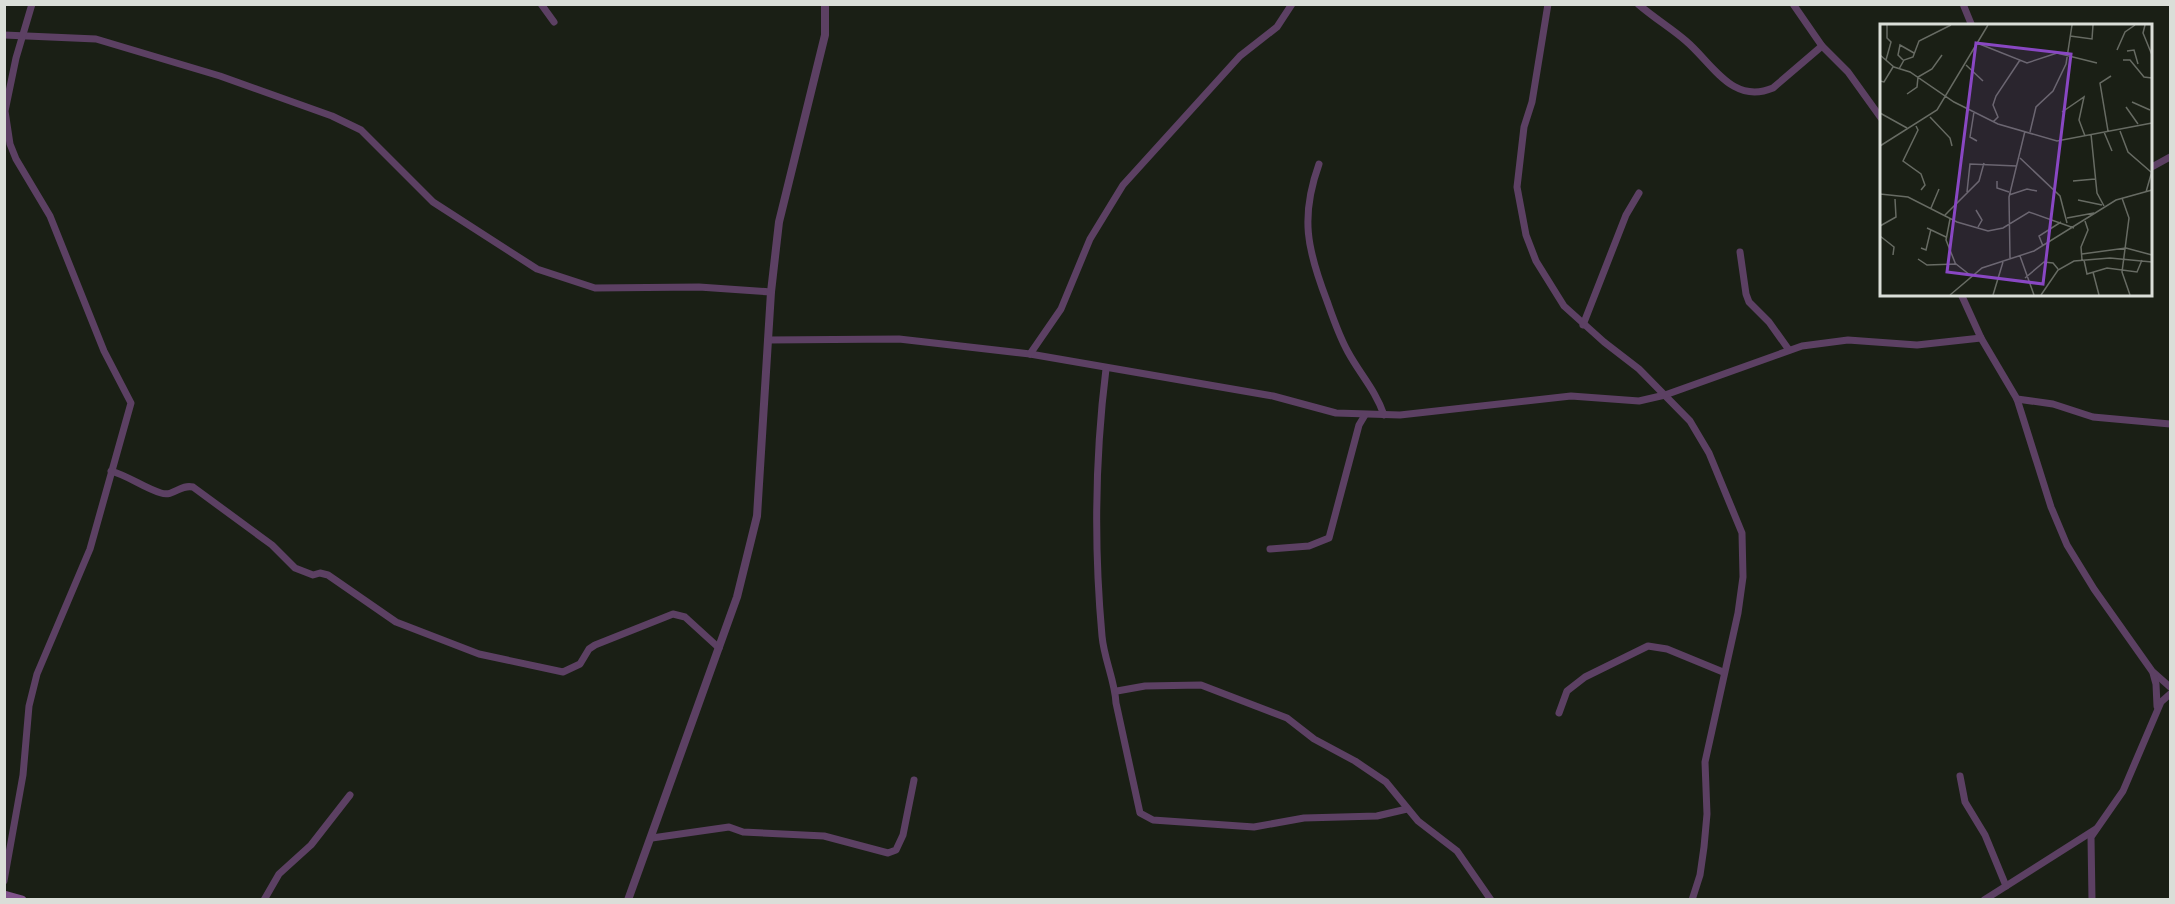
<svg xmlns="http://www.w3.org/2000/svg" width="2175" height="904" font-family="Lato,sans-serif">
  <rect width="100%" height="100%" fill="#1a1f15"/>
  <g fill="none" stroke-linecap="round" stroke-linejoin="round">
    <g stroke="#5c4063" stroke-width="7">
      <polyline points="541,4 554,22"/>
      <polyline points="1548,4 1532,102 1524,127 1517,187 1526,235 1536,261 1564,306 1604,342 1639,369 1690,421 1709,453 1742,533 1743,577 1738,613 1705,762 1707,814 1704,847 1700,875 1692,900"/>
      <path d="M1638 4C1654 18 1671 28 1686 41 1713 64 1732 105 1773 88L1822 46"/>
      <polyline points="1793,4 1822,46 1848,72 1881,118"/>
      <polyline points="1963,4 1972,26"/>
      <polyline points="4,35 96,39 220,76 332,116 361,130 433,202 537,269 595,288 699,287 771,292"/>
      <path d="M1319 164C1300 217 1307 249 1327 301 1333 318 1339 336 1348 352 1360 374 1376 391 1384 415"/>
      <polyline points="2150,168 2170,157"/>
      <polyline points="1740,252 1746,294 1749,302 1769,322 1789,350"/>
      <polyline points="1961,294 1981,338 2017,399 2051,507 2067,545 2094,589 2152,671 2170,687"/>
      <polyline points="1583,325 1626,215 1639,193"/>
      <polyline points="768,340 899,339 1030,354 1273,396 1336,413 1400,415 1571,396 1639,401 1665,395 1802,346 1848,340 1917,345 1981,338"/>
      <polyline points="1030,354 1061,309 1090,239 1123,185 1240,56 1277,27 1292,4"/>
      <path d="M1106 369C1095 457 1094 548 1102 636 1104 659 1115 681 1116 703L1140 813 1153 820 1254 827 1304 818 1377 816 1407 809"/>
      <polyline points="2017,399 2053,404 2093,417 2170,424"/>
      <path d="M111 471C129 476 144 488 161 493 174 497 180 484 193 487L272 545 295 568 313 575 320 573 328 575 396 622 479 654 563 672 580 664 589 649 595 645 673 614 685 617 719 648"/>
      <polyline points="1270,549 1309,546 1329,538 1359,425 1365,415"/>
      <polyline points="2153,673 2156,684 2157,706"/>
      <polyline points="1117,691 1145,686 1201,685 1287,718 1314,739 1355,761 1386,782 1418,821 1457,851 1491,900"/>
      <polyline points="1559,713 1567,691 1585,677 1648,646 1667,649 1723,672"/>
      <polyline points="1960,776 1965,802 1985,835 2006,886"/>
      <polyline points="652,838 729,827 743,832 824,836 888,853 896,850 903,835 914,780"/>
      <polyline points="4,881 23,775 29,706 37,674 90,549 131,403 104,351 50,216 16,159 10,144 5,111 16,58 32,4"/>
      <polyline points="264,900 279,874 311,845 350,795"/>
      <polyline points="1984,900 2096,829"/>
      <polyline points="2092,900 2091,837 2123,791 2161,702 2170,694"/>
    </g>
    <polyline stroke="#5c4063" stroke-width="8" points="628,900 737,597 757,516 771,292 779,222 825,35 825,4"/>
    <polyline stroke="#80538b" stroke-width="9" points="4,895 22,900"/>
  </g>
  <g transform="translate(1880 24)">
    <rect width="272" height="272" fill="#1a1f15"/>
    <path fill="none" stroke="#676b63" stroke-width="1.5" d="M265 1 263 9 272 31M190 12 212 15 213 1M97 19 147 39 177 29 217 39M237 26 245 8 255 1M247 27 254 26 258 40M0 31 14 43 30 48 74 78 118 100 177 117 272 99M6 36 11 18 7 14V1M23 36 18 31 20 21 34 29M243 36H250L264 53 272 54M86 41 103 57M19 45 24 36 33 33 39 17 71 1M0 57 4 58 13 43M27 70 37 63 38 53 52 45 62 31M252 78 270 86M246 83 258 100M94 88 90 113 97 117M182 88 204 73 199 96 205 112M0 89 27 104M50 93 70 114 72 122M113 98 118 93 113 81 116 72 140 36M36 102 38 106 23 137 41 150 45 161 41 166M228 107 220 59 231 52M240 107 248 128 271 148M150 108 156 83 173 67 186 40 192 1M224 108 232 127M211 110 217 169 224 182M0 122 57 86 108 1M140 134 180 172 187 199M117 157V164L129 168M193 157 215 155M87 168 90 140 137 142M266 168 272 147M0 170 28 173 77 198 108 207 123 204 149 188 194 204M129 171 147 165 157 167M242 174 249 194 242 248 250 271M198 176 222 181M51 184 59 165M96 186 102 196 98 203M65 191 99 157 104 139M187 194 214 189M70 195 66 216 76 241M0 202 16 193 15 175M47 204 66 213M0 212 14 223 13 231M163 222 159 212 181 198M41 224 46 226 51 205M202 230 246 224 272 231M140 232 154 271M130 234 129 173 145 107M38 235 47 241 76 240 90 251M202 236 201 223 208 206 205 197M204 236 207 250 227 244 257 248 262 236M213 248 219 271M145 254 164 238 173 239 178 245M70 271 102 244 154 227 236 176 272 166M113 271 123 238M161 271 178 246 194 237 230 234 272 238"/>
    <path fill="#8947c3" fill-opacity="0.15" stroke="#8947c3" stroke-width="3" d="M96 19 191 30 163 260 67 248Z"/>
    <rect width="272" height="272" fill="none" stroke="#daded8" stroke-width="3"/>
  </g>
  <rect width="2175" height="904" fill="none" stroke="#daded8" stroke-width="12"/>
</svg>
